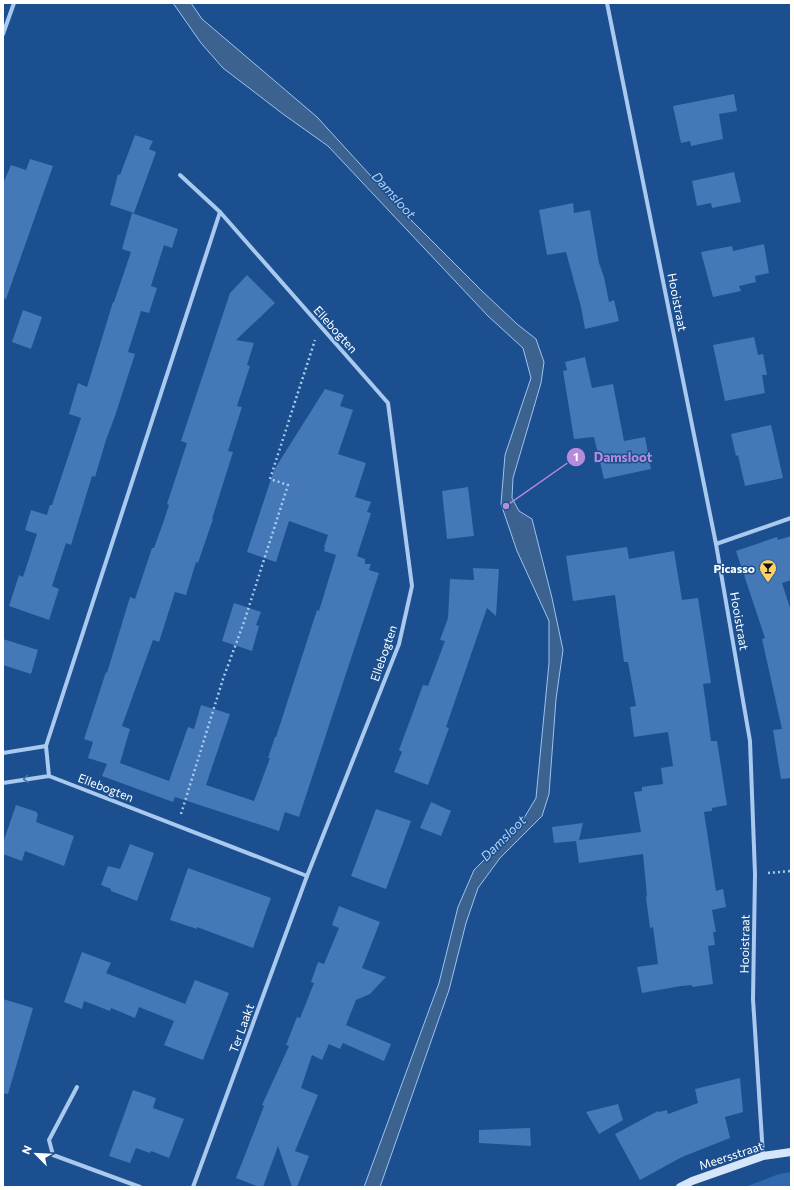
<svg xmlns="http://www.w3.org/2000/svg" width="794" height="1190" font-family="Commissioner,sans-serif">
  <rect width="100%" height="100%" fill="#1b4f8f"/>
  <polygon fill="#2e69ad" points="791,1172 791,1187 745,1187 779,1174"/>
  <polygon fill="#3c6290" stroke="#9cc4f0" points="173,3 191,3 202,19 317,117 412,221 482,291 517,324 536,339 544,362 541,383 513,478 512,498 519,511 532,519 552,598 563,650 556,699 549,794 542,816 500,858 478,888 466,923 449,990 380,1187 364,1187 439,983 458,907 474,870 521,823 536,798 549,663 549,621 517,551 501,504 505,455 531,378 523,348 488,316 328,146 283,114 223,68 201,43"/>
  <g fill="#4478b7">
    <polygon points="734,94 737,111 719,114 723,139 691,146 690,141 681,143 673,106"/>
    <polygon points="135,135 153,141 149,149 156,152 134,213 110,205 118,174 120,175"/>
    <polygon points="30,159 53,166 6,299 3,298 3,184 11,165 26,170"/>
    <polygon points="734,172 741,202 712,208 711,203 697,206 692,181"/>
    <polygon points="573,203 574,213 590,210 599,263 604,277 609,302 614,300 619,321 585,329 581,307 566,252 547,255 539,210"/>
    <polygon points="132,213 178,229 172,248 164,245 151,286 157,288 149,313 141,311 128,352 135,354 115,416 106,440 95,477 92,476 71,545 66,543 52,586 59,589 49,620 9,606 19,575 23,577 37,534 25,530 31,510 47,515 50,505 52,505 81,418 69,414 78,383 87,387 113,302 114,302 131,252 122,249"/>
    <polygon points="764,244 769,273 755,276 756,282 739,286 741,291 713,297 701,252 732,246 733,251"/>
    <polygon points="247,275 275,303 236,340 254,343 247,365 250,366 237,406 242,407 228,451 233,452 212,519 213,519 198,563 196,562 186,595 175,592 159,642 153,640 137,684 122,726 130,729 120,763 169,781 188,727 194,729 201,705 230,714 206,785 254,801 270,758 268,758 275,737 276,737 317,610 319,611 336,555 324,551 325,547 324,547 328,535 289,521 276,562 247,552 274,470 325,389 344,395 340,406 353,410 338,454 366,463 355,497 371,502 367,512 371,513 357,556 365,559 365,564 371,564 369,570 379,573 299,817 285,812 279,831 175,797 173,802 102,776 107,764 88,758 93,742 84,739 106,672 107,673 130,597 135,599 152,548 154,548 162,526 169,505 167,504 187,443 181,441 230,293"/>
    <polygon points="23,310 42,317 31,349 12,342"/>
    <polygon points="754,337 758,355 763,354 767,375 762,375 765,393 725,401 713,345"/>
    <polygon points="585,357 592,388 613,384 624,441 645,437 651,469 604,479 594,437 574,439 563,371 567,370 565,362"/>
    <polygon points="771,425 783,478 745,486 738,455 736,456 731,434"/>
    <polygon points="468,487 474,536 447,539 442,491"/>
    <polygon points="791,536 791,580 782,583 791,611 791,778 781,779 773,730 782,729 762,639 765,638 736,551 777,537 778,540"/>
    <polygon points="627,547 629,559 674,551 682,600 698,598 711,683 703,684 707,711 711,741 717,741 727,805 712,808 712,811 704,812 716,891 723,889 726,907 712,910 716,932 713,932 715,945 708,946 713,984 692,987 692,985 681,986 642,993 637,967 658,964 653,927 650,928 646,897 647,896 643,854 579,863 576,841 554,843 552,827 583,823 579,840 641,832 634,792 642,791 642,787 663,784 661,768 673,766 668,732 634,737 630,707 636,706 628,662 624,662 615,595 573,601 566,556"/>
    <polygon points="473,568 499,569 496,616 487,608 446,727 449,728 428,785 394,772 402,752 399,750 423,685 428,686 445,641 440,640 448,618 450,579 474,580"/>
    <polygon points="234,603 261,612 256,625 259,626 252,651 222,641"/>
    <polygon points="3,639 38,650 31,674 3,665"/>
    <polygon points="431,802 451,811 441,836 420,828"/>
    <polygon points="16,805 37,812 37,814 38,814 36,822 74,836 64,866 25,851 22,861 3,854 3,843"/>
    <polygon points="376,809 411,821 386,889 351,876"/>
    <polygon points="130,844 154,853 137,901 111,891 111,889 101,885 108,866 120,869"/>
    <polygon points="188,868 271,898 253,948 197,927 197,929 170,920"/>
    <polygon points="339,906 380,922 362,968 386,977 370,994 356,1000 346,1025 391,1044 384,1061 343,1043 340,1049 329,1044 322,1060 312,1055 301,1088 318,1095 295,1151 309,1156 297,1187 292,1187 278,1146 263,1187 259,1187 236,1178 264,1106 262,1105 289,1046 286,1045 297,1017 300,1018 314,983 311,982 318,962 324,964 339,928 332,925"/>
    <polygon points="82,952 111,963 106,973 185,1004 195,980 229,993 203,1060 164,1045 174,1021 139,1007 135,1018 111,1008 110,1011 84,1001 82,1009 64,1002"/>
    <polygon points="3,999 33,1008 8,1094 3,1093"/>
    <polygon points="740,1078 743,1112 725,1117 730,1138 682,1157 640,1180 615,1134 658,1111 659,1112 667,1110 668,1114 698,1103 695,1089"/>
    <polygon points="133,1090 156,1098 153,1108 184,1119 169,1158 151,1151 150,1153 136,1148 130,1163 109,1156"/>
    <polygon points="618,1104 623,1120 599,1134 586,1112"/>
    <polygon points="530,1128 531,1146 479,1143 479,1130"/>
  </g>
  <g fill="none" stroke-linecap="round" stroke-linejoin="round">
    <g stroke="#a9c9ee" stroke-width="2.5" stroke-dasharray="2 3" stroke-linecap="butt">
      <polyline points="181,814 223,679 244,622 288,485 270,479 315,340"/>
      <polyline points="768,873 791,871"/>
    </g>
    <g stroke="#a9c9ee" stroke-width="4">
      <polyline points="607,3 716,544 750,741 755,874 753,999 763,1156"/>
      <polyline points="3,34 14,3"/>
      <polyline points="180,175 220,212"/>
      <polyline points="716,544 791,518"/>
      <polyline points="3,753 46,746"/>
      <polyline points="3,783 49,776 307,876 399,644 412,586 388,403 220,212 46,746 49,776"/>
      <polyline points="77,1087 49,1140 53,1155 140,1187"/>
      <polyline points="193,1187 307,876"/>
    </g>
    <polyline stroke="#d6e6fa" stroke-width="8" points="680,1187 692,1181 763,1156 791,1152"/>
  </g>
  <defs><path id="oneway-chevron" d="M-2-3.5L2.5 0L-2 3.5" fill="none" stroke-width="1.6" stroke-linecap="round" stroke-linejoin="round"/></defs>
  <use stroke="#4674ac" href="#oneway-chevron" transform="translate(26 779) rotate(172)"/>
  <defs>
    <g id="bar-pin" transform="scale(0.9)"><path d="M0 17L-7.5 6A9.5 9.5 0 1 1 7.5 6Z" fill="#ffd166" stroke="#1b4f8f"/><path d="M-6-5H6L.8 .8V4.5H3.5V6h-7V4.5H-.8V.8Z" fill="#111"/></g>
  </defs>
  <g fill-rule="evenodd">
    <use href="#bar-pin" x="768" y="568"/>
  </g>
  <g text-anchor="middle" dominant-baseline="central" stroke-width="3" stroke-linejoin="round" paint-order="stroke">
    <g font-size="12" fill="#fff" stroke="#1b4f8f">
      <text transform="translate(678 302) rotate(79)">Hooistraat</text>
      <text transform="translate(336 329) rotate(48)">Ellebogten</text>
      <text transform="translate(740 621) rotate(80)">Hooistraat</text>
      <text transform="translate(383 653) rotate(-71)">Ellebogten</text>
      <text transform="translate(106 787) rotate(21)">Ellebogten</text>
      <text transform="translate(744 944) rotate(-89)">Hooistraat</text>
      <text transform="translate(241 1028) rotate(-70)">Ter Laakt</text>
      <text transform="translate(731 1155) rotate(-18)">Meersstraat</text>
    </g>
    <g font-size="12" font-weight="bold" fill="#fff" stroke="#1b4f8f" text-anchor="end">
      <text x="755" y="568">Picasso</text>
    </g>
    <g font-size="13" font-style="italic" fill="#b5d3f5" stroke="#1b4f8f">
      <text transform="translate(394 195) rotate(48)">Damsloot</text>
      <text transform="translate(503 838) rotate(-45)">Damsloot</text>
    </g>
  </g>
  <path fill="none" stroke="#b68bdc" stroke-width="1.5" d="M506 506L576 457"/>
  <g fill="#b68bdc" stroke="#1b4f8f" stroke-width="1.5">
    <circle cx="506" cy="506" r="4"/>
    <circle cx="576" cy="457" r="10"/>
  </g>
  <g font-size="12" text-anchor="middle" font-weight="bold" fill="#fff">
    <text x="576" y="461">1</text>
  </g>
  <g font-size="13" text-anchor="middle" font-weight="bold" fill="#b68bdc" stroke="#1b4f8f" stroke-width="3" stroke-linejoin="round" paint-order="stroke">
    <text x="623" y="462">Damsloot</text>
  </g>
  <rect width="794" height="1190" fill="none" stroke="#ffffff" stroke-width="8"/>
  <g transform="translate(36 1154) rotate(294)" stroke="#1b4f8f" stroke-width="3" paint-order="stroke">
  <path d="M0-3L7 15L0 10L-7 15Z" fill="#ffffff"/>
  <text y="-6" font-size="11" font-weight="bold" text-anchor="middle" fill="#ffffff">N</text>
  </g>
</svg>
